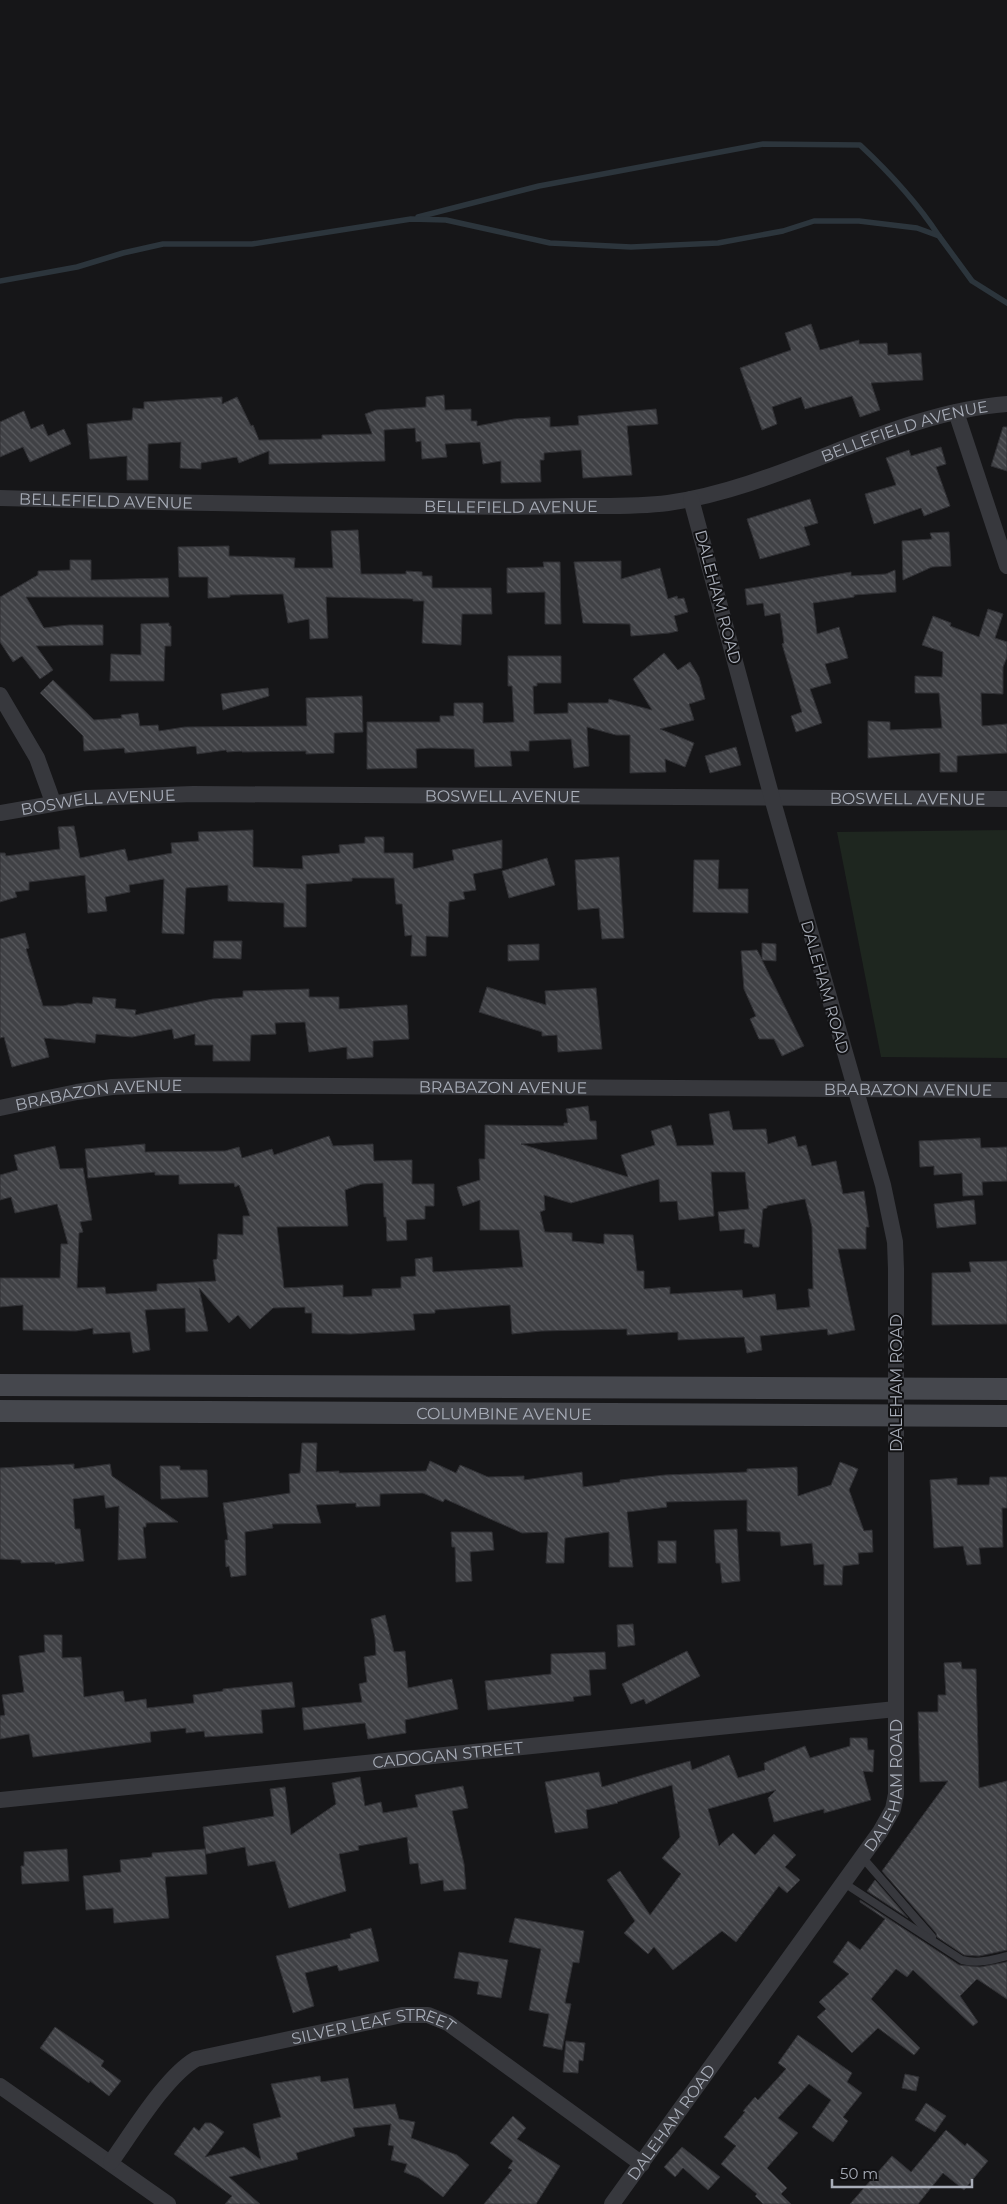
<svg xmlns="http://www.w3.org/2000/svg" width="1007" height="2204" font-family="Montserrat,sans-serif">
  <defs>
    <pattern id="building-back-hatch" width="6" height="6" patternUnits="userSpaceOnUse" patternTransform="scale(1.25)"><rect width="6" height="6" fill="#404145"/><path d="M-1 5l2 2M0 0l6 6M5-1l2 2" fill="none" stroke="#595a5e"/></pattern>
  </defs>
  <rect width="100%" height="100%" fill="#161618"/>
  <polygon fill="#1e261f" points="1007,830 1007,1058 881,1057 837,832"/>
  <g fill="none" stroke-linecap="round" stroke-linejoin="round">
    <g stroke="#2c353c" stroke-width="5.5">
      <path d="M418 217 539 186 763 144 860 145C890 173 916 201 939 236"/>
      <polyline points="0,281 77,267 123,253 163,244 252,244 411,219 446,220 550,243 631,247 718,243 783,231 814,221 859,221 917,228 939,236 972,281 1007,303"/>
    </g>
  </g>
  <g fill="url(#building-back-hatch)" stroke="#303034" fill-rule="evenodd">
    <polygon points="811,324 820,350 859,340 859,344 887,343 888,355 921,353 923,380 871,383 880,410 860,417 852,396 805,409 801,397 772,407 777,424 762,430 740,368 791,350 785,333"/>
    <polygon points="444,395 445,410 471,409 471,421 477,421 477,426 514,419 550,417 550,427 579,425 578,416 656,409 658,424 627,426 632,475 583,478 581,450 544,453 544,460 540,460 541,482 501,483 501,461 483,464 480,442 445,444 447,457 422,459 421,441 416,442 415,428 384,430 385,461 269,464 269,451 239,463 237,457 201,463 201,469 180,468 181,442 148,444 148,480 127,480 127,456 90,459 87,424 132,420 133,408 144,409 144,402 222,397 222,404 237,397 251,426 253,425 259,440 322,439 322,435 372,434 365,414 376,410 426,407 426,397"/>
    <polygon points="24,411 31,429 43,424 48,436 64,429 71,444 30,462 23,447 0,457 0,422"/>
    <polygon points="1003,427 1007,427 1007,471 991,466"/>
    <polygon points="941,447 946,464 936,467 950,506 924,516 921,508 874,524 865,494 896,485 886,458 909,450 911,456"/>
    <polygon points="810,499 818,523 804,527 810,545 760,559 747,519"/>
    <polygon points="358,530 361,574 406,574 406,571 422,572 422,576 432,576 432,588 491,588 492,614 462,614 461,645 422,643 424,601 413,601 413,599 326,597 328,638 310,639 309,619 288,623 283,594 230,595 230,597 208,598 208,577 179,577 178,547 229,546 229,556 295,558 294,568 333,568 331,531"/>
    <polygon points="949,532 951,566 932,567 903,580 902,541 932,539 930,533"/>
    <polygon points="70,560 91,560 91,580 168,578 169,597 26,597 44,628 69,625 103,625 103,645 36,646 53,670 40,679 22,656 13,662 0,642 0,597 38,575 38,571 70,570"/>
    <polygon points="621,561 621,579 660,568 668,599 677,596 678,599 684,598 688,612 674,616 678,631 669,633 631,636 630,624 583,623 574,562"/>
    <polygon points="543,562 560,562 561,624 545,624 545,592 507,593 507,568 544,567"/>
    <polygon points="895,570 896,592 854,595 854,597 813,603 817,634 839,627 848,658 825,664 831,683 810,689 822,723 796,732 791,716 802,712 782,644 784,643 780,613 765,616 763,603 747,605 745,589 851,572 851,576 886,574"/>
    <polygon points="988,609 1003,614 995,638 1007,642 1007,657 1003,667 1003,694 981,693 982,726 1007,724 1007,753 957,756 957,772 940,772 940,753 868,758 868,721 890,722 890,730 942,728 939,693 915,693 915,676 942,677 943,652 922,645 933,616 951,623 950,626 979,637"/>
    <polygon points="169,623 169,626 171,626 171,646 165,646 164,681 110,681 111,654 141,655 141,624"/>
    <polygon points="664,653 678,670 690,662 699,677 705,699 689,704 694,720 660,729 694,743 685,767 665,759 666,772 630,773 630,735 616,735 587,727 589,766 574,768 571,739 529,741 529,751 510,751 512,766 475,767 474,749 430,748 416,749 417,768 367,769 367,722 440,722 440,716 454,716 454,703 483,703 483,723 514,722 512,686 508,686 508,656 561,656 561,683 537,683 537,686 533,686 534,714 568,713 568,703 608,703 609,699 652,710 633,679"/>
    <polygon points="53,680 94,720 122,718 121,715 138,713 140,726 158,725 159,731 185,727 307,726 306,698 362,696 363,732 334,733 334,753 306,754 306,751 242,752 242,751 227,752 226,750 197,754 196,746 125,753 124,748 84,751 83,736 40,693"/>
    <polygon points="268,688 269,696 223,710 221,694"/>
    <polygon points="736,747 741,765 710,773 705,756"/>
    <polygon points="74,826 80,858 125,849 128,861 172,853 171,843 199,841 198,832 253,830 253,867 303,869 302,856 340,853 339,845 365,843 365,837 384,837 384,853 413,853 413,869 454,860 452,850 502,840 502,868 473,874 476,890 463,892 465,899 449,902 448,937 426,936 426,956 411,956 412,935 405,936 402,904 396,904 394,878 352,878 352,881 306,884 306,927 284,927 284,903 228,901 228,885 186,888 184,934 162,933 164,879 129,885 130,892 105,897 107,911 88,913 85,875 29,882 29,890 15,892 17,897 0,902 0,853 5,853 6,856 60,849 58,827"/>
    <polygon points="619,857 624,938 602,939 599,908 578,910 575,860"/>
    <polygon points="547,858 555,885 509,898 502,871"/>
    <polygon points="694,860 719,860 718,889 748,889 748,913 693,912"/>
    <polygon points="25,933 29,948 26,949 43,1006 63,1006 77,1003 92,1004 93,997 116,999 115,1008 136,1010 135,1015 213,999 243,997 243,991 309,989 309,997 339,997 339,1009 407,1005 409,1039 373,1041 373,1057 347,1059 347,1047 309,1052 305,1022 275,1023 276,1034 251,1035 250,1061 213,1061 213,1045 195,1045 195,1034 174,1039 172,1029 132,1037 96,1034 95,1043 44,1038 49,1057 12,1067 4,1037 0,1038 0,939"/>
    <polygon points="214,941 242,941 241,959 213,958"/>
    <polygon points="762,943 776,944 776,961 762,960 804,1046 782,1056 774,1039 759,1039 750,1019 756,1016 744,989 741,951 757,950 762,959"/>
    <polygon points="539,944 539,960 508,961 508,945"/>
    <polygon points="487,987 546,1005 545,991 596,988 602,1049 558,1052 557,1035 542,1036 542,1032 479,1012"/>
    <path d="M588 1106 590 1121H596L597 1139 521 1144 628 1177 621 1155 655 1145 651 1131 671 1125 677 1146 714 1145 709 1114 729 1111 733 1130 766 1129 768 1144 795 1136 798 1147 806 1145 812 1166 836 1161 843 1194 864 1191 869 1227H866V1249H838L855 1330 828 1335 827 1329 760 1336 762 1350 747 1353 744 1337 678 1340V1332L627 1335V1329L541 1331 512 1334 510 1305 435 1310V1313L413 1314 415 1330 351 1334 312 1333V1313H305V1307L273 1308 250 1329 238 1315 229 1323 199 1288 208 1331 186 1332 185 1308 145 1310 150 1350 133 1353 130 1332 93 1334V1328L76 1331 23 1330V1305L0 1307V1278H60L61 1244H68L57 1204 15 1213 11 1197 0 1200V1175L18 1170 14 1155 55 1146 60 1169 83 1168 92 1220 80 1222 83 1232 79 1233 77 1288 105 1287 106 1294 157 1291V1284L216 1281 213 1260 217 1259 218 1234 243 1235V1216H250L239 1185 235 1187 234 1183 179 1184V1175H155V1172L88 1178 85 1149 145 1144V1152L225 1151 239 1147 242 1158 272 1149 274 1155 329 1136 333 1146 373 1144 374 1161 412 1160V1184H434V1206H425V1219L406 1220 407 1240 387 1241 386 1217H384L383 1183 362 1184 345 1190 348 1226 277 1227 284 1288 343 1285V1297L372 1296V1289L401 1288V1277L416 1276 415 1259 432 1257 433 1272 523 1267 519 1230H480V1200L463 1206 457 1187 480 1180 479 1159H485V1125L564 1126V1123H568L566 1109ZM711 1172H745L749 1209 718 1212 720 1231 745 1229 744 1243 752 1244 753 1247H759L763 1209 767 1208V1206L805 1199 812 1227 813 1289H808L810 1307 777 1310 775 1294 743 1298 742 1290 670 1294V1287L644 1289V1271H637L633 1235 604 1234V1244L572 1241V1233L545 1232 544 1229 540 1212 545 1210 544 1195 571 1203 659 1179 660 1202 677 1201 679 1220 714 1216Z"/>
    <polygon points="980,1138 981,1148 1007,1147 1007,1181 982,1182 983,1195 963,1196 962,1173 934,1175 934,1166 920,1167 919,1141"/>
    <polygon points="974,1200 976,1224 937,1228 934,1204"/>
    <polygon points="1007,1261 1007,1324 932,1325 932,1273 971,1272 969,1262"/>
    <polygon points="302,1443 317,1443 316,1472 339,1471 339,1473 426,1471 430,1461 456,1473 460,1465 488,1477 524,1476 524,1480 582,1472 583,1487 620,1482 620,1480 665,1475 747,1472 747,1469 797,1467 798,1496 831,1485 840,1462 858,1469 849,1490 864,1531 872,1530 873,1552 858,1553 859,1564 843,1566 842,1585 824,1585 824,1564 814,1565 812,1543 781,1546 780,1532 747,1531 747,1500 666,1502 667,1507 627,1512 633,1567 609,1567 609,1532 565,1538 564,1563 546,1563 548,1532 522,1533 445,1499 443,1502 423,1493 380,1494 380,1506 356,1507 356,1503 316,1505 321,1523 272,1524 273,1528 245,1532 246,1575 231,1577 229,1566 226,1567 225,1540 228,1540 223,1503 290,1493 289,1474 300,1473"/>
    <polygon points="74,1464 74,1469 110,1464 112,1476 178,1522 146,1523 146,1527 143,1527 146,1558 118,1560 119,1506 106,1508 104,1495 73,1499 75,1529 80,1529 84,1561 55,1564 55,1562 21,1563 21,1560 0,1559 0,1468"/>
    <polygon points="160,1466 180,1466 180,1470 207,1470 208,1497 161,1499"/>
    <polygon points="990,1477 1007,1477 1007,1508 1002,1508 1003,1547 979,1548 981,1564 967,1565 963,1546 934,1548 930,1480 957,1478 957,1485 989,1485"/>
    <polygon points="737,1529 740,1581 722,1583 720,1563 716,1563 714,1530"/>
    <polygon points="451,1532 492,1532 494,1550 470,1552 472,1581 456,1582 455,1547 452,1547"/>
    <rect x="658" y="1541" width="18" height="22"/>
    <polygon points="385,1615 394,1652 405,1651 408,1688 452,1679 458,1709 405,1720 406,1733 368,1739 365,1723 304,1730 302,1708 362,1702 359,1684 367,1682 364,1657 376,1655 375,1638 371,1619"/>
    <polygon points="633,1624 635,1645 618,1647 617,1625"/>
    <polygon points="44,1635 62,1635 62,1658 81,1657 84,1697 123,1691 125,1702 146,1699 147,1708 194,1703 193,1695 223,1691 223,1689 292,1682 295,1707 261,1710 263,1733 205,1737 204,1731 186,1733 186,1728 150,1732 151,1742 33,1757 29,1734 0,1739 0,1716 5,1715 2,1695 24,1692 19,1656 45,1652"/>
    <polygon points="687,1651 700,1676 646,1704 644,1699 631,1704 622,1684"/>
    <polygon points="605,1652 606,1669 589,1670 591,1695 573,1697 574,1701 488,1710 485,1681 551,1674 551,1654"/>
    <polygon points="961,1662 962,1669 976,1669 979,1788 1007,1781 1007,1950 979,1956 964,1955 937,1937 936,1933 882,1871 948,1781 920,1782 918,1712 938,1712 938,1695 946,1695 944,1663"/>
    <polygon points="850,1738 867,1738 868,1750 874,1750 873,1772 863,1771 871,1800 824,1813 824,1809 774,1822 768,1798 776,1790 708,1809 719,1846 733,1833 755,1855 774,1834 796,1855 785,1867 800,1880 787,1893 779,1886 736,1942 722,1931 673,1970 654,1947 648,1954 624,1933 635,1921 607,1880 620,1871 650,1915 681,1874 662,1858 680,1837 672,1785 617,1802 618,1803 586,1810 588,1828 555,1833 545,1782 599,1772 602,1787 690,1761 692,1770 729,1755 738,1778 765,1770 764,1763 805,1746 810,1758 850,1746"/>
    <polygon points="360,1777 365,1806 381,1802 383,1813 418,1807 415,1795 463,1786 468,1808 452,1811 464,1864 466,1889 444,1891 443,1880 421,1884 418,1863 410,1864 407,1837 358,1846 359,1850 339,1854 346,1891 289,1908 275,1861 248,1866 245,1847 206,1854 203,1827 274,1816 270,1789 285,1787 291,1835 336,1804 332,1783"/>
    <polygon points="67,1849 69,1881 22,1884 21,1866 24,1866 24,1852"/>
    <polygon points="205,1849 207,1874 165,1877 169,1918 114,1923 113,1908 86,1910 83,1876 121,1872 120,1860 152,1857 152,1853"/>
    <polygon points="875,1880 908,1918 867,1891"/>
    <polygon points="860,1900 959,1965 980,1967 1007,1962 1007,1999 977,1979 960,1996 978,2022 973,2026 913,1970 907,1977 896,1969 871,1999 920,2048 914,2055 878,2028 852,2053 817,2017 826,2009 819,2002 849,1974 833,1962 848,1941 860,1950 885,1919 860,1902"/>
    <polygon points="515,1918 584,1931 579,1963 573,1962 565,2003 571,2004 562,2050 543,2046 549,2014 529,2010 541,1949 509,1942"/>
    <polygon points="371,1928 379,1961 339,1971 337,1965 305,1973 314,2006 293,2013 276,1956 351,1938 350,1934"/>
    <polygon points="459,1952 508,1960 501,1998 477,1994 479,1982 454,1978"/>
    <polygon points="55,2027 104,2061 101,2066 121,2081 109,2096 90,2081 89,2083 40,2048"/>
    <polygon points="798,2035 852,2073 847,2082 862,2093 843,2117 848,2121 833,2142 812,2127 831,2100 809,2084 778,2118 798,2133 767,2168 787,2188 781,2194 791,2204 763,2204 755,2196 757,2194 721,2164 736,2146 724,2137 745,2112 743,2111 755,2097 758,2100 786,2069 778,2063"/>
    <polygon points="566,2041 585,2043 583,2061 579,2060 578,2073 563,2072"/>
    <polygon points="905,2074 919,2077 916,2091 902,2088"/>
    <polygon points="320,2076 321,2082 348,2078 354,2109 395,2104 399,2119 415,2122 411,2138 457,2155 469,2165 443,2197 419,2178 404,2172 407,2164 391,2160 394,2146 388,2145 391,2124 353,2128 355,2136 296,2153 298,2159 229,2177 260,2204 225,2204 232,2196 174,2154 194,2127 199,2131 205,2123 211,2123 224,2132 205,2157 244,2147 261,2160 253,2124 281,2117 271,2084"/>
    <polygon points="926,2103 946,2116 935,2132 915,2120"/>
    <polygon points="513,2116 526,2128 517,2139 560,2166 536,2204 484,2204 512,2170 508,2168 513,2161 490,2143"/>
    <polygon points="946,2130 965,2146 967,2143 988,2161 964,2190 943,2173 918,2204 850,2204 892,2156 911,2172"/>
    <polygon points="682,2147 720,2177 708,2190 683,2168 675,2177 664,2167"/>
  </g>
  <g fill="none" stroke-linecap="round" stroke-linejoin="round">
    <g stroke="#37383d" stroke-width="8">
      <polyline points="862,1857 932,1937"/>
      <path d="M844 1883 962 1960C978 1964 992 1960 1007 1956"/>
    </g>
    <g stroke="#37383d" stroke-width="16">
      <polyline points="956,412 1007,566"/>
      <path id="s1" d="M0 498C144 502 288 505 431 506 479 507 527 507 575 506 606 506 637 507 668 503 783 487 891 413 1007 404"/>
      <polyline points="0,695 37,758 53,802"/>
      <path id="s2" d="M0 813 87 798 193 794 1007 799"/>
      <path id="s3" d="M0 1108 77 1092 112 1087 162 1085 1007 1090"/>
      <path id="s4" d="M0 1800 896 1709"/>
      <polyline points="0,2086 168,2204"/>
      <path id="s5" d="M111 2162C132 2133 166 2076 196 2059L402 2015H428L448 2023 642 2164"/>
      <path id="s6" d="M612 2204 880 1832 893 1809 896 1794V1269L895 1242 883 1185 772 798 691 499"/>
    </g>
    <g stroke="#45474d" stroke-width="22">
      <polyline points="0,1385 1007,1389"/>
      <path id="s7" d="M0 1411 1007 1416"/>
    </g>
  </g>
  <g text-anchor="middle" dominant-baseline="central" stroke-width="4" stroke-linejoin="round" paint-order="stroke">
    <g font-size="16" fill="#a8adb8" stroke="#111113">
      <text stroke="none"><textPath href="#s1" startOffset="916">BELLEFIELD AVENUE</textPath></text>
      <text stroke="none"><textPath href="#s1" startOffset="106">BELLEFIELD AVENUE</textPath></text>
      <text stroke="none"><textPath href="#s1" startOffset="511">BELLEFIELD AVENUE</textPath></text>
      <text transform="translate(718 597) rotate(75)">DALEHAM ROAD</text>
      <text stroke="none"><textPath href="#s2" startOffset="504">BOSWELL AVENUE</textPath></text>
      <text stroke="none"><textPath href="#s2" startOffset="909">BOSWELL AVENUE</textPath></text>
      <text stroke="none"><textPath href="#s2" startOffset="99">BOSWELL AVENUE</textPath></text>
      <text transform="translate(825 987) rotate(74)">DALEHAM ROAD</text>
      <text stroke="none"><textPath href="#s3" startOffset="505">BRABAZON AVENUE</textPath></text>
      <text stroke="none"><textPath href="#s3" startOffset="910">BRABAZON AVENUE</textPath></text>
      <text stroke="none"><textPath href="#s3" startOffset="100">BRABAZON AVENUE</textPath></text>
      <text transform="translate(896 1383) rotate(-90)">DALEHAM ROAD</text>
      <text stroke="none"><textPath href="#s7" startOffset="504">COLUMBINE AVENUE</textPath></text>
      <text stroke="none"><textPath href="#s4" startOffset="450">CADOGAN STREET</textPath></text>
      <text stroke="none"><textPath href="#s6" startOffset="506">DALEHAM ROAD</textPath></text>
      <text stroke="none"><textPath href="#s5" startOffset="316">SILVER LEAF STREET</textPath></text>
      <text stroke="none"><textPath href="#s6" startOffset="101">DALEHAM ROAD</textPath></text>
    </g>
  </g>
  <path d="M832 2179v8h140v-8" fill="none" stroke="#a8adb8" stroke-width="2.5"/>
  <text x="840" y="2179" font-size="15" fill="#a8adb8" stroke="#111113" stroke-width="4" paint-order="stroke">50 m</text>
</svg>
